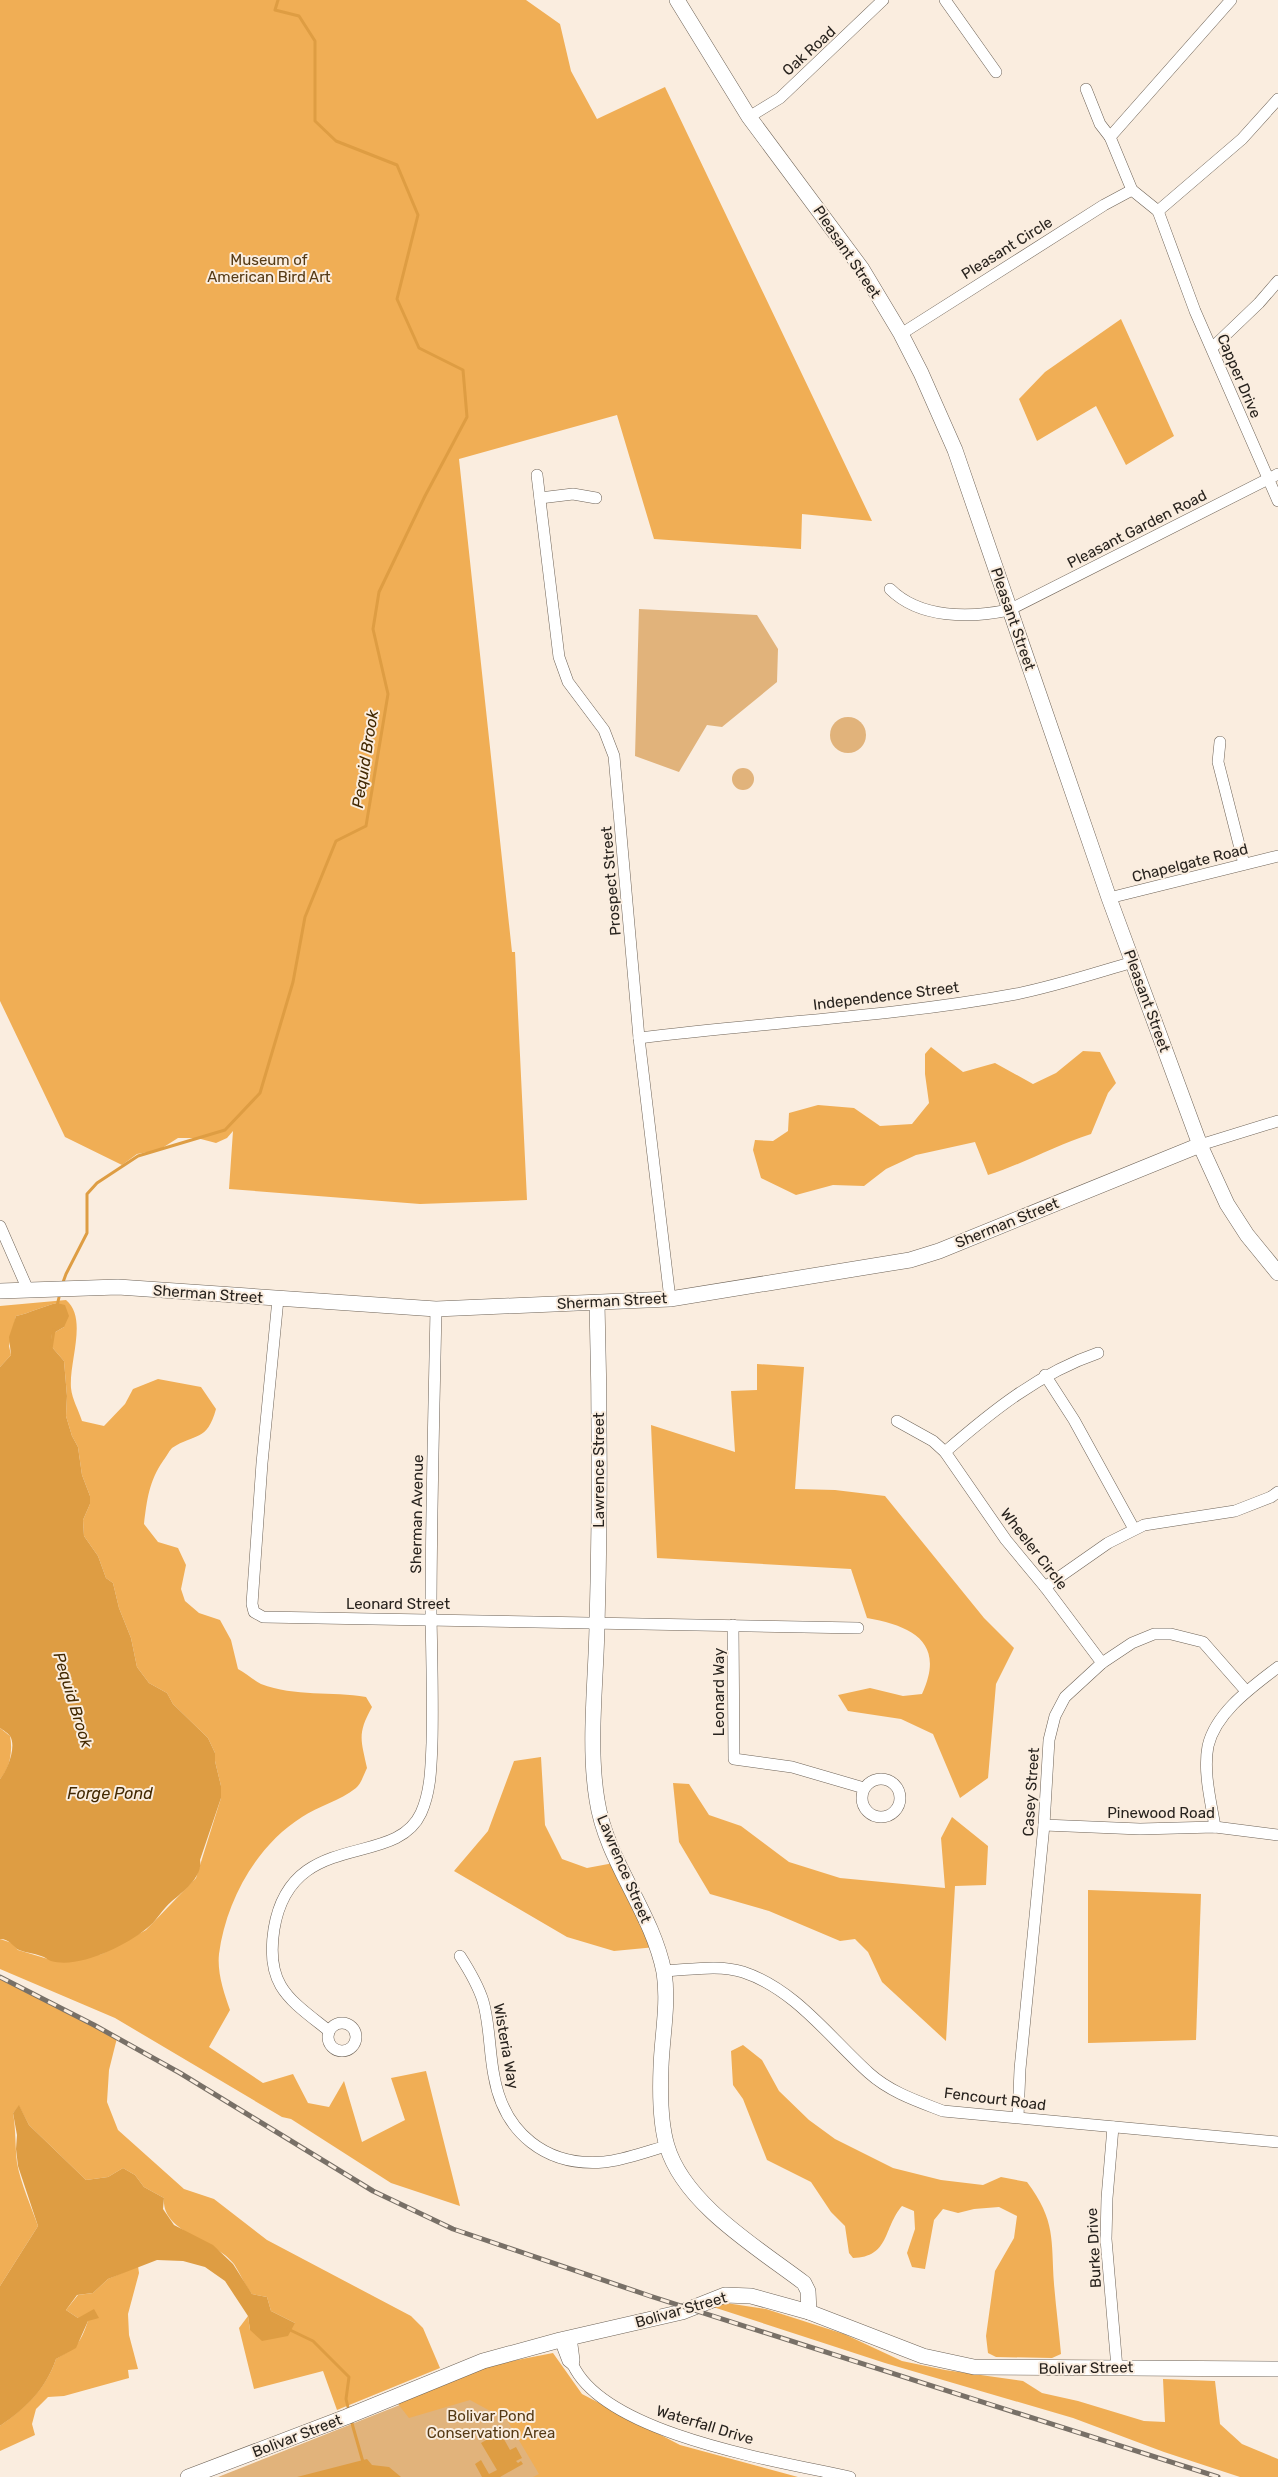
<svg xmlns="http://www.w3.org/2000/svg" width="1278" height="2477" font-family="Rubik,sans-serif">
  <rect width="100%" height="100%" fill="#faeddf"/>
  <g fill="#e1b37b">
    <polygon points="639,609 757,615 778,649 777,682 722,727 707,725 679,772 635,756"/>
    <circle cx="848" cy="735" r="18"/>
    <circle cx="743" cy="779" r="11"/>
    <polygon points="493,2368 711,2477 218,2477"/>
  </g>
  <g fill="#f0ae55">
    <polygon points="0,0 526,0 560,24 571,71 597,119 665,87 872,521 802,514 801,549 654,539 617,415 459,459 512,952 515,952 527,1200 420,1204 229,1189 233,1131 227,1138 216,1143 197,1138 178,1138 159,1150 137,1154 122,1165 65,1137 0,1001"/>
    <polygon points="1121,319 1174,436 1126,465 1096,406 1037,441 1019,399 1045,372"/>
    <path d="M931 1047 963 1072 995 1063 1033 1084 1056 1073 1083 1051 1100 1052 1116 1083 1108 1093 1091 1134C1056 1145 1023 1164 988 1175L975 1142 916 1155 886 1169 864 1186 833 1185 796 1195 761 1178 753 1150 755 1140 773 1141 788 1131 789 1113 818 1105 854 1108 880 1126 912 1124 929 1103 925 1074V1054Z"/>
    <path d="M66 1300C88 1318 69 1361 71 1388 72 1399 79 1411 82 1421L104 1426 125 1404 133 1389 158 1379 201 1387 216 1409C207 1442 195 1433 172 1448 169 1451 166 1457 163 1461 149 1481 147 1500 144 1524L158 1542 178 1548 186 1565 181 1589 185 1601 199 1613 220 1620 231 1640 238 1669C246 1673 253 1680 261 1684 295 1697 332 1691 366 1697L372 1707C357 1734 361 1740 367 1768 364 1774 361 1784 356 1788 340 1801 318 1806 302 1817 256 1846 226 1901 219 1954 217 1973 224 1993 230 2010L209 2047 263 2083 293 2074 308 2103 329 2107 344 2081 362 2142 405 2120 391 2078 426 2071 460 2206 391 2183 291 2119 282 2117 115 2018 0 1969V1939L12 1943 18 1950 58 1962 102 1954 146 1930 196 1878 221 1798V1786L215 1761V1753L208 1738 173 1704 167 1693 149 1683 137 1667 131 1638 119 1608 113 1583 106 1578 98 1556 84 1536 83 1520 90 1504V1496L82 1475 78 1447 72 1436 66 1416 67 1396 64 1361 51 1346 52 1334 64 1327 57 1303C43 1306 30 1313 16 1316L9 1346 11 1355 0 1367V1306Z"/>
    <path d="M757 1364 804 1367 795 1489 835 1490 885 1496 984 1618 1014 1648 996 1684 988 1778 960 1798 933 1734 901 1719 848 1711 838 1695 870 1688 903 1696 922 1694C946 1642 912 1626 867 1618L851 1569 657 1558 651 1425 735 1452 731 1391 757 1390Z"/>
    <path d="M0 1728 10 1736C13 1750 10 1769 0 1779Z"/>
    <polygon points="541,1757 545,1825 562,1859 587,1868 619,1862 656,1947 614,1951 567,1937 454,1871 488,1831 514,1761"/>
    <polygon points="673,1783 689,1784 709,1815 741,1826 789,1862 840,1878 945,1888 941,1838 952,1817 988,1846 986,1885 955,1886 946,2041 882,1982 868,1952 855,1939 840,1941 769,1911 710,1894 679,1842"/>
    <polygon points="1088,1890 1201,1894 1196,2040 1088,2043"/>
    <path d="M0 1977 117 2038 109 2070 107 2102 118 2130 184 2189 214 2199 267 2240 411 2316 423 2328 440 2368 337 2410 323 2371 254 2389 239 2328 248 2316 250 2330 295 2323 271 2311 267 2297 252 2294C244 2284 240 2273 234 2264 215 2239 161 2233 164 2198L144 2187 135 2175 123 2168 108 2177 86 2180 29 2125 19 2106 13 2113C16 2130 15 2146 17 2163 21 2184 31 2206 38 2226L0 2286Z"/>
    <path d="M743 2045 762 2060 779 2091 809 2120 835 2139 893 2168 941 2180 983 2185 1001 2177 1027 2182C1056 2221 1051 2239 1054 2284 1056 2308 1059 2331 1061 2354L1052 2358 996 2357 988 2353 986 2336 995 2271 1014 2238 1017 2216 999 2207 974 2209 958 2213 943 2209 934 2220 925 2269 912 2267 907 2253 915 2229 914 2211 902 2206C883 2228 890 2257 853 2258L849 2253 845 2226 831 2212 811 2182 767 2160 743 2099 733 2085 731 2051Z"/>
    <path d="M138 2266 139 2273 128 2314 129 2335 138 2369 128 2370 129 2378 64 2396 48 2397 36 2409 32 2424 35 2435 0 2451V2426C25 2408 46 2389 56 2359 77 2347 80 2344 88 2321L78 2318 66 2310 78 2295 93 2293 108 2279Z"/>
    <polygon points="726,2303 766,2309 844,2334 902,2361 945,2370 1023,2381 1042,2393 1078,2401 1144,2421 1165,2422 1163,2379 1215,2381 1220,2424 1242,2444 1278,2459 1278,2477 1240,2477 1164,2452 1073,2418 885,2363 710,2306"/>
    <polygon points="553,2353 582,2394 680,2445 798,2477 533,2477 539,2474 507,2420 470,2400 409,2418 395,2400 486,2366"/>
  </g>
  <g fill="#de9d43">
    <path d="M57 1303 65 1305 69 1316 64 1327 52 1334 51 1346 64 1361 67 1396 66 1416 72 1436 78 1447 82 1475 90 1496V1504L83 1520 84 1536 98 1556 106 1578 113 1583 119 1608 131 1638 137 1667 149 1683 167 1693 173 1704 208 1738 215 1753V1761L221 1786V1798L200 1860C203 1876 184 1891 172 1901 162 1909 157 1921 146 1929 125 1946 79 1969 51 1961 48 1960 45 1957 41 1956 34 1953 26 1953 19 1950 12 1946 10 1939 0 1939V1779C7 1771 17 1747 10 1736 8 1733 3 1730 0 1728V1367L11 1355 9 1337 16 1316C30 1313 43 1306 57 1303Z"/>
    <path d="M19 2105 29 2125 86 2180 108 2177 123 2168 135 2175 144 2187 164 2198 163 2209 174 2225 213 2245 233 2264 252 2294 267 2297 271 2311 295 2323 288 2336 262 2341 250 2330 248 2316 225 2281 205 2267 183 2261 157 2260 108 2279 93 2293 77 2295 66 2310 78 2318 94 2309 99 2318 88 2321 76 2348 56 2359C46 2389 26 2408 0 2426V2286L38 2226 18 2166 16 2149 17 2135 13 2113Z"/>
    <polygon points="500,2432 510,2450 516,2447 522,2458 516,2461 518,2463 521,2461 523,2464 500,2477 482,2477 475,2464 481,2460 489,2474 497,2470 481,2443"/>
    <polygon points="367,2459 372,2465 389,2467 401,2477 297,2477"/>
  </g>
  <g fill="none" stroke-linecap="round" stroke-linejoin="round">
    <g stroke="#de9d43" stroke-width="3">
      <polyline points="62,1285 66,1274 87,1233 87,1194 97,1183 138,1156 225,1130 260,1093 293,982 305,917 336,841 366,826 388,694 373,629 379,592 425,496 467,417 463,370 419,348 397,299 418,215 397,165 336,141 315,121 315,41 299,16 275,10 278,0"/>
      <polyline points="57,1306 60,1293"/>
      <polyline points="51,1349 54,1330"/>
      <polyline points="288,2329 313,2341 349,2377 346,2399 349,2411"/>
      <polyline points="351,2420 363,2462"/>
    </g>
    <g stroke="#6e6357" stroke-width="12">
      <g id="street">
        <polyline points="945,0 996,72"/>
        <polyline points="1231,0 1110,137 1132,190 1158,211 1242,139 1278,99"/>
        <polyline points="1086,89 1100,124 1110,137"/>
        <polyline points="749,117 780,98 883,0"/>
        <polyline points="1158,211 1195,311 1278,501"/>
        <polyline points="901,334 1104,205 1132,190"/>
        <polyline points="1212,348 1259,303 1278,281"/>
        <polyline points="537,475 559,657 568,682 604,730 614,756 639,1038 670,1299"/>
        <polyline points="540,498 573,494 596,498"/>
        <path d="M890 589C920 619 970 618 1009 610L1278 474"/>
        <polyline points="1220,742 1218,762 1244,864"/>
        <polyline points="1109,898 1278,856"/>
        <path d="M639 1038C765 1022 892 1017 1016 994 1056 986 1095 973 1133 962"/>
        <polyline points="1200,1145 1278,1121"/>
        <polyline points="0,1226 28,1290"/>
        <polyline points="278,1299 262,1463 252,1604 254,1612 263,1617 858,1628"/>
        <polyline points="1045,1375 1074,1420 1134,1529"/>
        <polyline points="897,1421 933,1441 945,1452 1006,1540 1045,1587 1102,1663"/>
        <path d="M945 1452C991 1412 1039 1373 1098 1353"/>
        <polyline points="1045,1587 1108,1543 1144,1525 1235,1511 1271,1497 1278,1492"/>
        <polyline points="733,1625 734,1759 792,1767 864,1788"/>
        <circle cx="881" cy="1798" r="19"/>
        <polyline points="1044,1825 1140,1829 1215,1827 1278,1835"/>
        <path d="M1215 1827C1211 1802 1203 1772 1208 1746 1216 1712 1252 1687 1278 1667"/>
        <path d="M460 1956C469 1970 478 1985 483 2001 490 2025 489 2051 494 2076 504 2133 546 2167 604 2162 625 2160 647 2151 667 2146"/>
        <path d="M663 1971C689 1970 718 1964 743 1972 795 1989 830 2038 869 2073 890 2092 917 2101 943 2111L1278 2142"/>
        <circle cx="342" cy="2037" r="14"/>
        <path d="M329 2031C289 1999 265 1986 274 1929 291 1827 395 1870 421 1813 431 1791 431 1766 432 1743 433 1701 432 1660 431 1618 431 1515 434 1412 436 1309"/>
        <polyline points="1018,2117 1020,2069 1044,1825 1049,1740 1055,1716 1065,1697 1102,1663 1132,1643 1154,1634 1171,1634 1203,1642 1246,1691"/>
        <polyline points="1113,2127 1107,2198 1106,2239 1117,2368"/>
        <polyline points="560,2340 568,2361 573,2365 574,2360 571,2337"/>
        <path d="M573 2365C606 2435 778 2461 850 2477"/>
      </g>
    </g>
    <g stroke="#6e6357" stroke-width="16">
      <g id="secondary">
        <polyline points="677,0 749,117 862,269 901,334 921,373 955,450 1109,898 1200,1145 1227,1204 1247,1235 1278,1273"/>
        <polyline points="0,1291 118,1287 436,1309 670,1299 910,1260 939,1251 1200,1145"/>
        <path d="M597 1303C600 1410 600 1518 597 1626 596 1681 588 1746 597 1800 606 1861 652 1911 664 1972 669 2003 662 2036 661 2067 660 2092 660 2123 667 2146 684 2204 758 2248 804 2283L808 2291 809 2312"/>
        <polyline points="188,2477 346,2417 483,2361 560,2340 682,2312 725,2295 751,2296 809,2312 923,2356 974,2367 1278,2369"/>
      </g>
    </g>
    <use href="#street" stroke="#fff" stroke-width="11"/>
    <use href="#secondary" stroke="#fff" stroke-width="15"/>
    <g stroke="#787067" stroke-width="5">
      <polyline id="rail" points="0,1977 94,2025 180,2073 373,2191 453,2229 650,2296 1218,2477"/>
    </g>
    <use href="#rail" stroke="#faeddf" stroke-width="3" stroke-dasharray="9" stroke-linecap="butt"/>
  </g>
  <g text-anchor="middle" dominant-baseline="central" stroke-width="4" stroke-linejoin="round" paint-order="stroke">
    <g font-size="15" fill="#28231e" stroke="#faeddf">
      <text transform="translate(809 51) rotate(-42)">Oak Road</text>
      <text transform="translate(1007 248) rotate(-32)">Pleasant Circle</text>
      <text transform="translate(847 252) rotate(56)">Pleasant Street</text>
      <text transform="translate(1239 376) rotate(67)">Capper Drive</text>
      <text transform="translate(1137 529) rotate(-27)">Pleasant Garden Road</text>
      <text transform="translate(1013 619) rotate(71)">Pleasant Street</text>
      <text transform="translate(1190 863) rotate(-14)">Chapelgate Road</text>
      <text transform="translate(611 881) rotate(-95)">Prospect Street</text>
      <text transform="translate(886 996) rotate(-7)">Independence Street</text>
      <text transform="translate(1147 1001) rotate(70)">Pleasant Street</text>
      <text transform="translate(1007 1223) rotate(-22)">Sherman Street</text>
      <text transform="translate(208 1294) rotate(4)">Sherman Street</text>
      <text transform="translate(612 1301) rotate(-3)">Sherman Street</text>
      <text transform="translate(599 1470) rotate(-90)">Lawrence Street</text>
      <text transform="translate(417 1514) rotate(-89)">Sherman Avenue</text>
      <text transform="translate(1034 1549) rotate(52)">Wheeler Circle</text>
      <text x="398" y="1604">Leonard Street</text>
      <text transform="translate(719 1692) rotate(-90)">Leonard Way</text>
      <text transform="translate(1031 1792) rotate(-86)">Casey Street</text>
      <text x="1161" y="1813">Pinewood Road</text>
      <text transform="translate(624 1869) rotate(67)">Lawrence Street</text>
      <text transform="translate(506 2046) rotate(80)">Wisteria Way</text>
      <text transform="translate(995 2099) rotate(7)">Fencourt Road</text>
      <text transform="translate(1094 2248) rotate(-93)">Burke Drive</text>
      <text transform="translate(681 2310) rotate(-16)">Bolivar Street</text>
      <text transform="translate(1086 2368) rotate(-1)">Bolivar Street</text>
      <text transform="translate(705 2425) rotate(17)">Waterfall Drive</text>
      <text transform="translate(297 2436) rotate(-21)">Bolivar Street</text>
    </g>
    <g font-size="15" fill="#553a15" stroke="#faeddf">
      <text x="269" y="260">Museum of<tspan x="269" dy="17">American Bird Art</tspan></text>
      <text x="491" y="2416">Bolivar Pond<tspan x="491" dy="17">Conservation Area</tspan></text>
    </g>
    <g font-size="16" font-style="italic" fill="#422801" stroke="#faeddf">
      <text transform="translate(365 759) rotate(-81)">Pequid Brook</text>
      <text transform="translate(73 1700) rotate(73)">Pequid Brook</text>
      <text x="110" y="1793">Forge Pond</text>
    </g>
  </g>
</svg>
